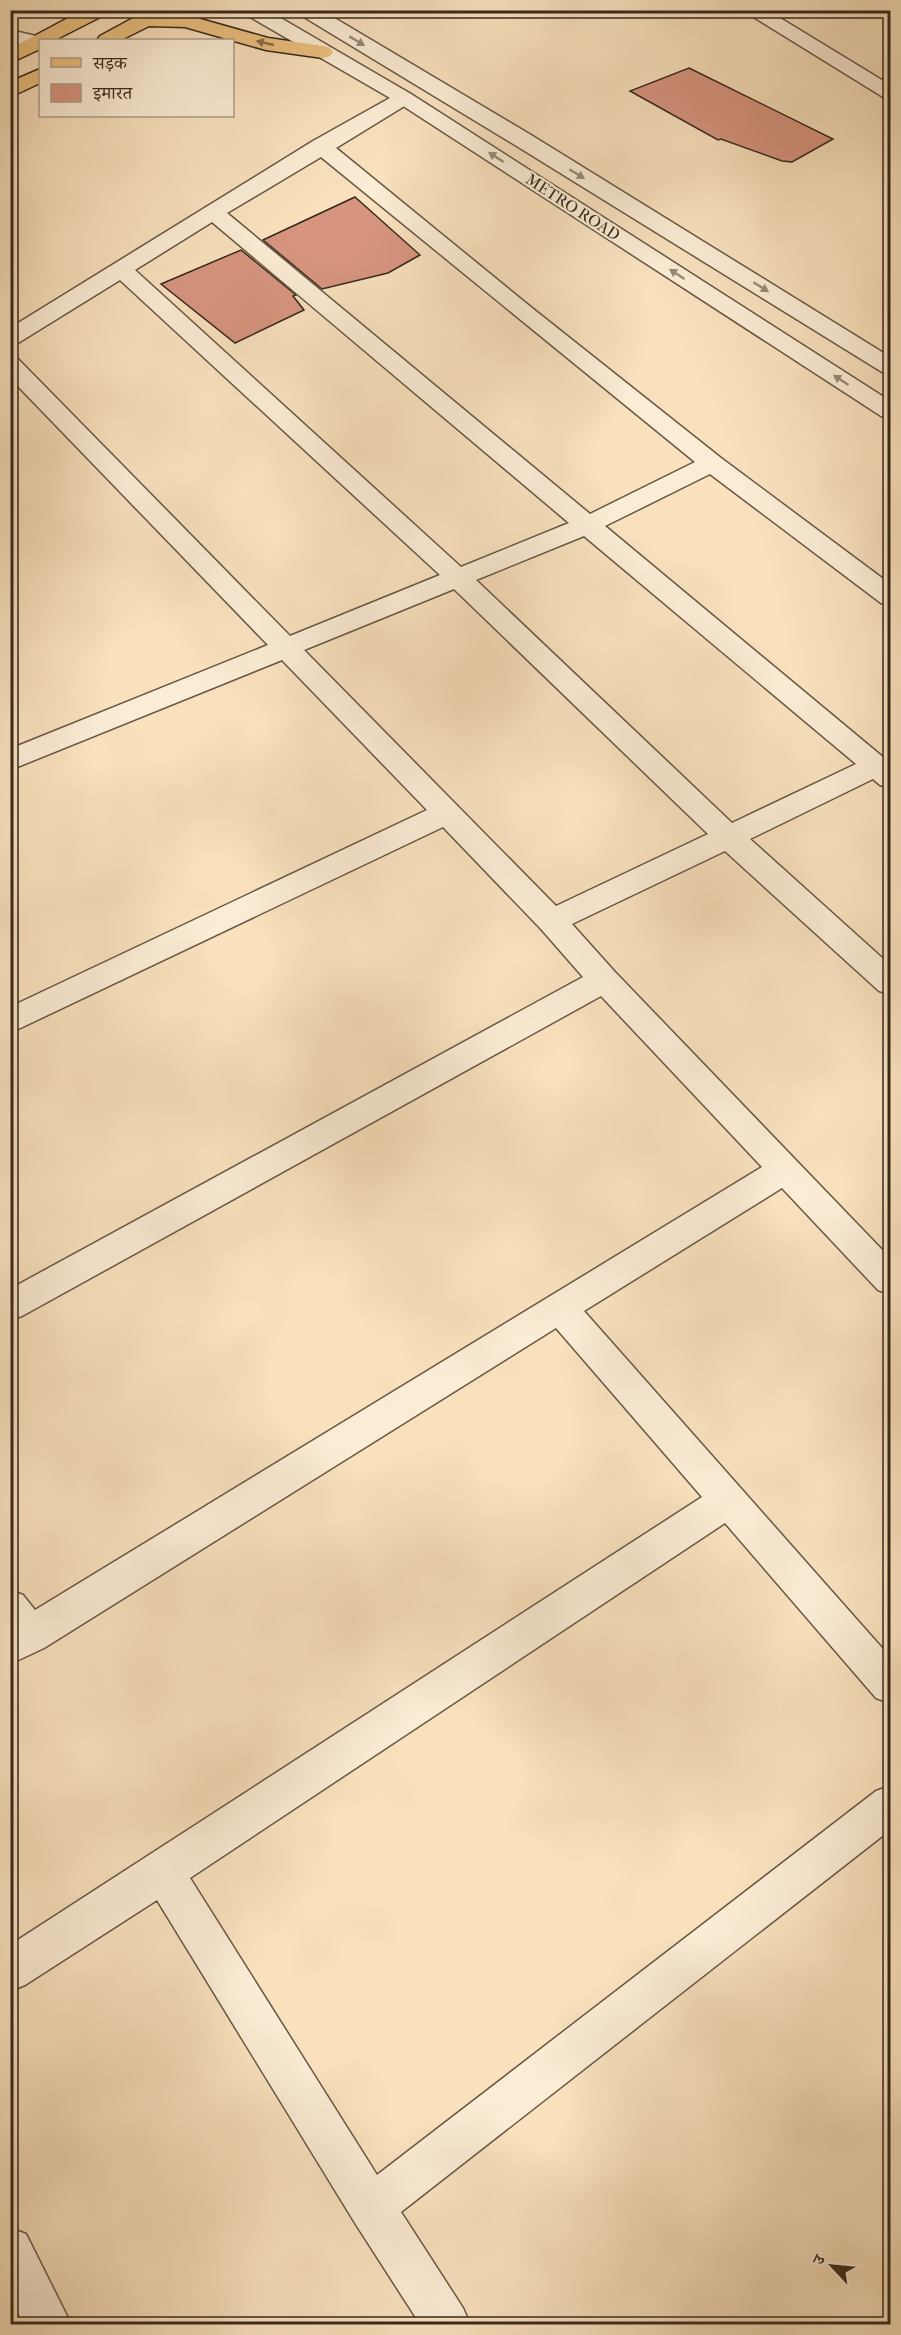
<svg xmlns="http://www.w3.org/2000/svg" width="901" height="2335" font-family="'IM FELL French Canon','Noto Serif Devanagari',serif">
  <rect width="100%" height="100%" fill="#f9e1be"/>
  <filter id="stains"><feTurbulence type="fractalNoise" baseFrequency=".00333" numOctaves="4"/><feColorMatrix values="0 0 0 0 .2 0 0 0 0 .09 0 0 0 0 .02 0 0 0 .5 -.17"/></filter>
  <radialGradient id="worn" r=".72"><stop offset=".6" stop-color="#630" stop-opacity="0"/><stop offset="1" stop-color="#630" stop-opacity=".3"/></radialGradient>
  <g fill="#d79580" stroke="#36291c" stroke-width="1.5">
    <polygon points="689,68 833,139 792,162 782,161 721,139 718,140 630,91"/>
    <polygon points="355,197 420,255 388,273 322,289 263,240"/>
    <polygon points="241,250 296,295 293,296 304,310 235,343 161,284"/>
  </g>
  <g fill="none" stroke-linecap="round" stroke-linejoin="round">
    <g stroke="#675744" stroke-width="3">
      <g id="minor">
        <polygon points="742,10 767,10 890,85 890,99 883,97"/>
        <polygon points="10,30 45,38 47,40 40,40 40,47 38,48 10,42"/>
        <path d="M404 92 411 94 414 98 411 102 336 148 532 308 721 458 890 584V605L881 603 710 474 605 526 890 763V788L880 785 873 779 750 839 890 965V994L879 991 725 851 572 924 615 972 890 1258V1294L878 1290 782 1188 584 1311 890 1657V1703L876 1698 725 1523 190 1878 377 2175 876 1791 890 1786V1830L401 2212 463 2308 470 2324H420L355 2223 157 1900 25 1985 10 1991V1945L702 1497 556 1328 44 1648 10 1664V1590L23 1595 35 1610 762 1167 601 996 22 1316 10 1320V1289L583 977 541 929 443 827 10 1033V1007L427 810 282 660 10 770V749L268 645 10 378V357L18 359 290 636 440 575 120 280 18 343 10 345V328L313 141 397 94ZM321 157 695 462 590 514 227 213ZM212 222 569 523 461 567 135 270ZM584 536 856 764 732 823 476 580ZM454 589 708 834 556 906 304 650Z"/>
        <polygon points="10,2228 26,2234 71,2324 24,2324 10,2299"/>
      </g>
    </g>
    <g stroke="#675744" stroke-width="3">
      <g id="tertiary">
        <polygon points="242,10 267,10 411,94 890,401 890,418 881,416 397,102 245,14"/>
        <polygon points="296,10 321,10 531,135 890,357 890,374 882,372 515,145 299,14"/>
      </g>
    </g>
    <g stroke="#36291c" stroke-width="3">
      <g id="primary">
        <polygon points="83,10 109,10 106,14 55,40 40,40 40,49 10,63 10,49"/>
        <polygon points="148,10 174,10 170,15 186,15 268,38 323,46 330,48 333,52 330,56 323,58 266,50 185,27 149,26 121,40 97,40 100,36"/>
        <polygon points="40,69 40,83 10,97 10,82"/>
      </g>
    </g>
    <use href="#minor" fill="#fbecd5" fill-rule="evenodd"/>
    <use href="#tertiary" fill="#fbecd5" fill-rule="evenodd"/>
    <use href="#primary" fill="#ecc07f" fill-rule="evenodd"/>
  </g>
  <defs><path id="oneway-solid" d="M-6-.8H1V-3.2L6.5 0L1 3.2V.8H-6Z" transform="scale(1.5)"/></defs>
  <g fill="#988a78">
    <use href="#oneway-solid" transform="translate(357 41) rotate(31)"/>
    <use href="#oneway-solid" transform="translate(496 157) rotate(-147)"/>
    <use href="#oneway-solid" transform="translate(577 174) rotate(32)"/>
    <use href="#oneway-solid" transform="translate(677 274) rotate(-147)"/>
    <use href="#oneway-solid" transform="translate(761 287) rotate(32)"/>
    <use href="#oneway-solid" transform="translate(841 380) rotate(-147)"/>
  </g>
  <use fill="#886d49" href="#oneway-solid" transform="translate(265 43) rotate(-167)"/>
  <g text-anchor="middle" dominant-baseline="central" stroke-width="4.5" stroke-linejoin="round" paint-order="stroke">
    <g font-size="16" fill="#36291c" stroke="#fbecd5">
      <text transform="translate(573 207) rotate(33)">METRO ROAD</text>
    </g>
  </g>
  <rect width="901" height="2335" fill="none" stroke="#f9e1be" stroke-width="36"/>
  <rect x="12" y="12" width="877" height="2311" fill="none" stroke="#36291c" stroke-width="3"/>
  <rect x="18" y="18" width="865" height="2299" fill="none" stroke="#36291c" stroke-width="1.5"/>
  <rect x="39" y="39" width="195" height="78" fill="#fbecd5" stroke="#ac9e8b" stroke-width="1.5"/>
  <rect x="51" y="58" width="30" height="9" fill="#ecc07f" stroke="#ac9e8b" stroke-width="1.5"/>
  <text x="93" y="69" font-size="18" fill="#36291c">सड़क</text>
  <rect x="51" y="84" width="30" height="18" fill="#d79580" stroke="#ac9e8b" stroke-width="1.5"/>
  <text x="93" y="99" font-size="18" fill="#36291c">इमारत</text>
  <g transform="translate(832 2266) rotate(296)" stroke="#fbecd5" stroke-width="4.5" paint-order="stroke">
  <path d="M0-4.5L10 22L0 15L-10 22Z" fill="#36291c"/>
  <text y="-9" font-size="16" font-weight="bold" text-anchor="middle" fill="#36291c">उ</text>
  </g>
  <rect width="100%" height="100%" filter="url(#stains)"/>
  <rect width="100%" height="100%" fill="url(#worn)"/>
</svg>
